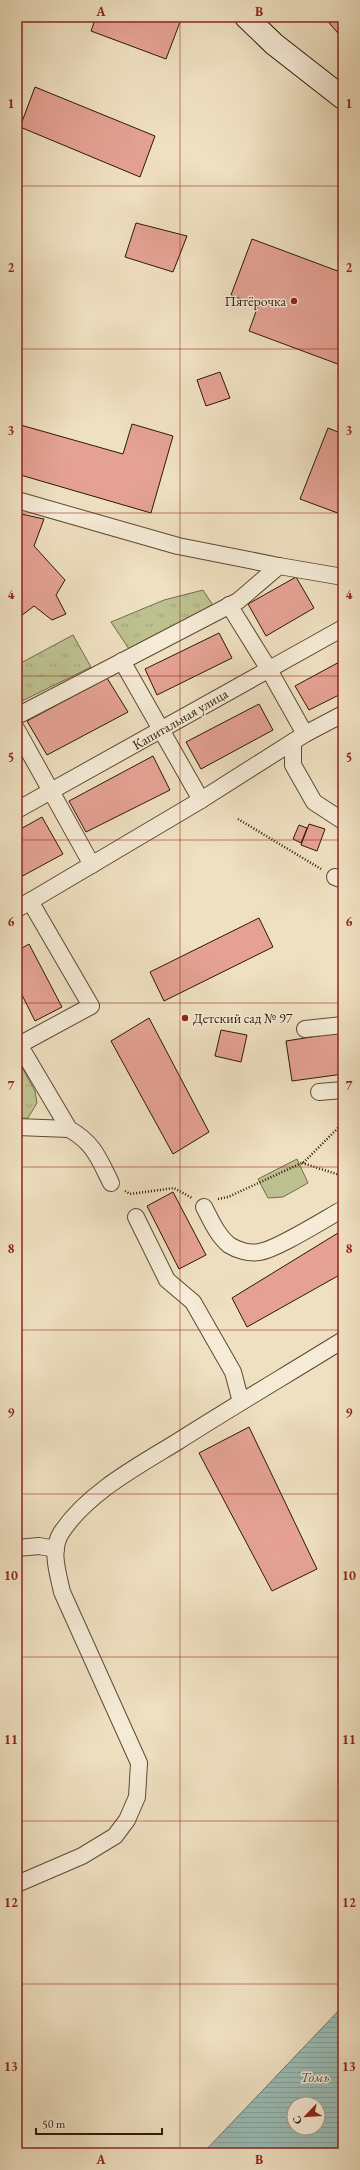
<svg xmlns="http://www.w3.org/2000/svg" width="360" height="2170" font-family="'EB Garamond',serif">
  <defs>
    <pattern id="park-tufts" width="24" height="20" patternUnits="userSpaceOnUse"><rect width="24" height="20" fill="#bdc190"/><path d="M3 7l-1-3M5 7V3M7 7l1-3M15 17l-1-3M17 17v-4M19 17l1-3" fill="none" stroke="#a3a57b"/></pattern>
    <pattern id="water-rules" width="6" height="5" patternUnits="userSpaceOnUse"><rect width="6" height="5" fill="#9abcb7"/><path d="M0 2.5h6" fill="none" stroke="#85a19c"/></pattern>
  </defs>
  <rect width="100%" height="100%" fill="#efe0c1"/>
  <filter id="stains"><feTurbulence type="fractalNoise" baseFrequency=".005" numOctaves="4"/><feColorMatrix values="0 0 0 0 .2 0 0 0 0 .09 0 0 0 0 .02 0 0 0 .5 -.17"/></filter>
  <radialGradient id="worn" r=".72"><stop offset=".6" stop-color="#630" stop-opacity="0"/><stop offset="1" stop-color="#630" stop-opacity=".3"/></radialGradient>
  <g fill="url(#park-tufts)" stroke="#746c49">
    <polygon points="203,590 214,607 129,649 111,622 164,600"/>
    <polygon points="73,635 91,667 22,701 17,691 17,665"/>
    <polygon points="17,1058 35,1091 37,1103 28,1118 17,1119"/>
  </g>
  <polygon fill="#bdc190" stroke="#746c49" points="297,1159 308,1183 283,1197 268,1198 258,1179"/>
  <path fill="url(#water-rules)" stroke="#6e7a6f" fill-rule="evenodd" d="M343 2006V2153H203ZM294 2104H318V2128H294Z"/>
  <g fill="#e5a294" stroke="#2c1802">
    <polygon points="96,17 165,17 180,22 166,59 91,31"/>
    <polygon points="324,17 343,17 343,39"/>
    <polygon points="35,87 155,136 140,177 20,127"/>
    <polygon points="136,223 187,236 173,272 125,257"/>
    <polygon points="252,239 343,273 343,366 249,331 258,306 231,295"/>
    <polygon points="220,372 230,398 206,406 197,380"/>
    <polygon points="17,424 123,454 132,424 173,436 151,513 17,474"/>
    <polygon points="328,428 343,434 343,515 300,499"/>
    <polygon points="17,513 44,519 34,546 65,580 56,595 66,614 52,620 34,606 17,619"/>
    <polygon points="296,577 314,608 266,636 248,604"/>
    <polygon points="219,633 232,658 157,695 145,669"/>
    <polygon points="343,660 343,693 309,710 295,686"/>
    <polygon points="107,678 128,712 47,755 27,721"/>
    <polygon points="259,704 273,730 201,769 186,742"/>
    <polygon points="153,756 170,790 86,832 69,801"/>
    <polygon points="42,817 63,854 17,879 17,831"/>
    <polygon points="309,824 325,829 317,851 301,845"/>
    <polygon points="299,825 307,828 301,843 293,839"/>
    <polygon points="259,918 273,947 164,1001 150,972"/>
    <polygon points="29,944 62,1007 35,1021 17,985 17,951"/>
    <polygon points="149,1018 209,1132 173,1154 111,1041"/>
    <polygon points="221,1030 247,1035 241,1062 215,1056"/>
    <polygon points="343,1032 343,1074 292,1081 286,1041"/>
    <polygon points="173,1192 206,1255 179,1269 147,1206"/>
    <polygon points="338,1233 343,1243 343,1273 247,1327 232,1298"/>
    <polygon points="249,1427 317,1569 272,1591 199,1453"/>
  </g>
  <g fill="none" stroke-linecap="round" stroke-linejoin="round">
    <g stroke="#5d4a32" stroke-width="18">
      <g id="street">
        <polyline points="17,500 178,546 279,566"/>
        <polyline points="229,605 268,668 305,734"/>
        <polyline points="122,661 201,800"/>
        <polyline points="17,716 238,601 279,566 343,577"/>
        <polyline points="17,730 92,865"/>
        <polyline points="293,742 293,765 314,802 343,821"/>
        <polyline points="17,810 343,628"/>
        <polyline points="335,877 343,880"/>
        <polyline points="17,909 201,800 305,734 343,714"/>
        <polyline points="305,1029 343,1025"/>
        <path d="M17 1041 69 1129C94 1143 99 1159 111 1183"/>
        <polyline points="19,1045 91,1006 30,901"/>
        <polyline points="319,1092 343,1090"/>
        <polyline points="17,1127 69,1129"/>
        <path d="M204 1207C211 1220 217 1235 229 1245 237 1250 249 1254 259 1252 276 1250 325 1219 343 1209"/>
        <polyline points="136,1217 167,1280 193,1302 233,1372 241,1402"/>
        <polyline points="17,1548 39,1546 56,1549"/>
        <path d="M17 1884 82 1856 115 1836 127 1820 137 1797 139 1763 62 1592C58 1573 50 1551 61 1533 87 1493 138 1466 177 1442 232 1407 288 1374 343 1340"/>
      </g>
    </g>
    <g stroke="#2c1802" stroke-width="24">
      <polyline id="secondary" points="246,17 274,44 343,98"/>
    </g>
    <g stroke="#2c1802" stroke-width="2.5" stroke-dasharray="1 2" stroke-linecap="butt">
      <polyline points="238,819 321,869"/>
      <polyline points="302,1163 343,1176"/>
      <polyline points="125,1191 130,1194 174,1188 192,1198"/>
      <polyline points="218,1199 228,1197 304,1162 343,1123"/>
    </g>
    <use href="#street" stroke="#f5ebd7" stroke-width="16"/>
    <use href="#secondary" stroke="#f5ebd7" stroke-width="22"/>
  </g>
  <path fill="none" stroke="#8f2418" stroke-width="1" stroke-opacity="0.55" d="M180 17V2153M17 186H343M17 349H343M17 513H343M17 676H343M17 840H343M17 1003H343M17 1167H343M17 1330H343M17 1494H343M17 1657H343M17 1821H343M17 1984H343"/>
  <g fill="#8f2418" stroke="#f5ebd7" stroke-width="1.5">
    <circle cx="294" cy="301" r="4"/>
    <circle cx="185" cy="1018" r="4"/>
  </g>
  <g text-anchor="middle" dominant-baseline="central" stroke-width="3" stroke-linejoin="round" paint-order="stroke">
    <g font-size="14" fill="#2c1802" stroke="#f5ebd7" text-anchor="end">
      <text x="286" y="301">Пятёрочка</text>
      <text x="193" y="1018" text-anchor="start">Детский сад № 97</text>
    </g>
    <g font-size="14" fill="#2c1802" stroke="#f5ebd7">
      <text transform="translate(180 719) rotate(-30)">Капитальная улица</text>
    </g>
    <g font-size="15" font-style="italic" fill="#525141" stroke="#f5ebd7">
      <text x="315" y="2076">Томь</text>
    </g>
  </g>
  <rect width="360" height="2170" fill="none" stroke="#efe0c1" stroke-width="44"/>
  <g transform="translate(306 2116) rotate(245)"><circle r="19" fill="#f5ebd7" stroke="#a59782"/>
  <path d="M0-3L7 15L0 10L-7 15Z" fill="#8f2418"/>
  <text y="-6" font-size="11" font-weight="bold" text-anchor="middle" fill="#2c1802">С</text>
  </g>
  <path d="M36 2128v6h126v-6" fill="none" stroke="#2c1802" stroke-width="2"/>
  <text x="42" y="2128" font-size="12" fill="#2c1802" stroke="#f5ebd7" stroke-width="3" paint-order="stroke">50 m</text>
  <rect x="22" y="22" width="316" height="2126" fill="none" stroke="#8f2418" stroke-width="1.5"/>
  <g font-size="13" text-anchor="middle" font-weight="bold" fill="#8f2418">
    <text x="101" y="16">A</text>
    <text x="259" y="16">B</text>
    <text x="11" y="108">1</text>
    <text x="349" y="108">1</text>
    <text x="11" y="272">2</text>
    <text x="349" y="272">2</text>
    <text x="11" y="435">3</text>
    <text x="349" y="435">3</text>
    <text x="11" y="599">4</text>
    <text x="349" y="599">4</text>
    <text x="11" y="762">5</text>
    <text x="349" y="762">5</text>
    <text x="11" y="926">6</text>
    <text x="349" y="926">6</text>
    <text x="11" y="1090">7</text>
    <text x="349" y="1090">7</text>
    <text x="11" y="1253">8</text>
    <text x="349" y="1253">8</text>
    <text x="11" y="1417">9</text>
    <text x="349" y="1417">9</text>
    <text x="11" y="1580">10</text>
    <text x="349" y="1580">10</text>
    <text x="11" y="1744">11</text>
    <text x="349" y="1744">11</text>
    <text x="11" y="1907">12</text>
    <text x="349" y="1907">12</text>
    <text x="11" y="2071">13</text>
    <text x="349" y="2071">13</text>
    <text x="101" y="2164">A</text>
    <text x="259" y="2164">B</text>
  </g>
  <rect width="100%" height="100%" filter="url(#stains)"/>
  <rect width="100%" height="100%" fill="url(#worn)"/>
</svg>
